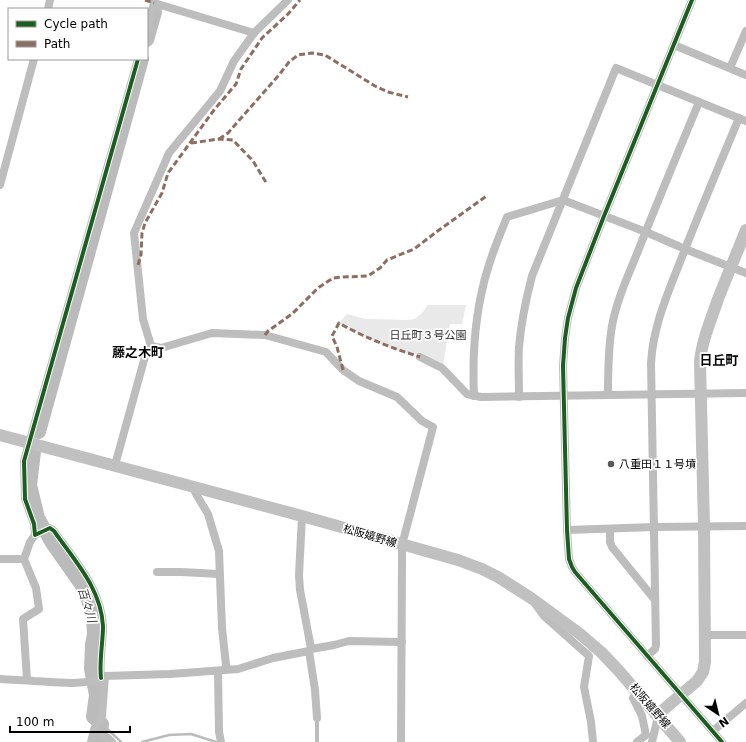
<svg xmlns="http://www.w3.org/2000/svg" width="746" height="742" font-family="'DejaVu Sans','Noto Sans JP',sans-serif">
  <rect width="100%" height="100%" fill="#fff"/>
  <path fill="#e9e9e9" d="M428 305H466L462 324H450L443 365 419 354C406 358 352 331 339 323L347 314 366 319 407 320 415 319 423 312Z"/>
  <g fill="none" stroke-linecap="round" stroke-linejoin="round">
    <g stroke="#bbb" stroke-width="2.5">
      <polyline points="102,724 121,742"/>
      <polyline points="142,742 169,735 191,734 216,742"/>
    </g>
    <g stroke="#bbb" stroke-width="14">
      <polyline points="147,40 155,12"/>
      <polyline points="39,432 142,59"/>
      <polyline points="34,452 30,485 38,518 52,543 85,590 93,616 94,634 92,645 91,669 96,695 93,717 102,724 99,742"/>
    </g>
    <polyline stroke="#bdbdbd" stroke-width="4" points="317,718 317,742"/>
    <g stroke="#bdbdbd" stroke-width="8">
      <polyline points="692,0 604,216 576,288 568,318 565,338 563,366 567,530 569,559 572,567 575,572 722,742"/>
      <polyline points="154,3 254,33"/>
      <polyline points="48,9 50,0"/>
      <polyline points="147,27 155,0"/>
      <polyline points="674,45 746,75"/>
      <polyline points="730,68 746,31"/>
      <polyline points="0,185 34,59"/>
      <polyline points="151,346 161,348 212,333 265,335 326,352 343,370 359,381 397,397 422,421 433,427 402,545 402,557 401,742"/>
      <polyline points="420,357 442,368 467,394 481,397 746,393"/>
      <path d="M608 395C608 372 608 349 612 326 617 298 630 272 640 246 659 198 679 150 699 102"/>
      <path d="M474 396C472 353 475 310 488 268 493 251 500 234 507 217L563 200 646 232 685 249 746 273"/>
      <path d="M519 397C519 380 518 363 519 347 521 323 526 299 532 276L616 68 746 121"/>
      <polyline points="115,465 146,353 151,346 143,319 134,233 169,153 220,91 234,61 254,33 288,0"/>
      <polyline points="193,487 196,494 208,514 219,551 222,628 226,665 225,670"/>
      <polyline points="302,516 299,575 300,590 310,643 311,649"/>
      <polyline points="610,529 610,542 612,547 655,600"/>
      <polyline points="567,530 654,527 746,526"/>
      <polyline points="0,559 24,559"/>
      <polyline points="157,572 181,572 219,574"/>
      <polyline points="536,605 544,616 589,656 584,687 591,722 593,742"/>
      <polyline points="705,635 746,635"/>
      <polyline points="309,651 315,690 317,718"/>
      <path d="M647 656 655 649 656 645 651 363C653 327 667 295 680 262 699 213 719 166 739 118"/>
      <polyline points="218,671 219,732 221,742"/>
      <polyline points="105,676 102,716 96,725 94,730 108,738 112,742"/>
      <path d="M101 678C99 661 103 643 103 626 101 588 74 560 54 531L50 528 35 535 34 524 25 499 24 461 138 59"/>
      <path d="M0 679C11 680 23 680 34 681 56 682 85 687 105 676L170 674 225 670 238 669 273 658 309 651 311 649 334 645 349 641 402 642"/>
      <polyline points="27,680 23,619 39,609 36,588 24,559 30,542 35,535"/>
      <polyline points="713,731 746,703"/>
      <polyline points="91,742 94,730"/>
      <polyline points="637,742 646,735 642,716 633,698 638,693"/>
      <polyline points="652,742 658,717"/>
    </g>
    <g stroke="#c0c0c0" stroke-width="12">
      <polyline points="0,435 302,516 458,560 482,569 498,577 531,598 580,634 601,652 619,671 680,742"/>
      <path d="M658 717 663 710 697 681 703 672 705 662 704 526 700 362C702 340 711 320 718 299 727 276 737 253 746 230"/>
    </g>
    <g stroke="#8d6e63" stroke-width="3" stroke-dasharray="6 3" stroke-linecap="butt">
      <polyline points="145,0 154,3"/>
      <polyline points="219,139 228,133 279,75 289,62 298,55 312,53 325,55 375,86 388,92 408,97"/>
      <polyline points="191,143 219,139 233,140 253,161 267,184"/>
      <polyline points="138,265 141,255 142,233 145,223 162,193 168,173 214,110 236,84 241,69 262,38 288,14 300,0"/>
      <polyline points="265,335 268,331 285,319 293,313 318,288 333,278 343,277 368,276 380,268 387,260 414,249 439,230 488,195"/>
      <path d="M343 370 337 347 332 336 339 323C365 338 392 348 420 357"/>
    </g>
    <g stroke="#fff" stroke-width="6">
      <g id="cycleway">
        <polyline points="692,0 604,216 576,288 568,318 565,338 563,366 567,530 569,559 572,567 575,572 722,742"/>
        <path d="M101 678C99 661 103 643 103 626 101 588 74 560 54 531L50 528 35 535 34 524 25 499 24 461 138 59"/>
      </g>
    </g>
    <use href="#cycleway" stroke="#1b5e20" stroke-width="4"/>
  </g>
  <circle fill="#595959" stroke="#fff" stroke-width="1.5" cx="611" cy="464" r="4"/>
  <g text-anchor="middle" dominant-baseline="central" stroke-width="3.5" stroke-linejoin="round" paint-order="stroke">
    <g font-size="11" fill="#2e2e2e" stroke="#fff">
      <text x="428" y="335">日丘町３号公園</text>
    </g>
    <g font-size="11" fill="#000" stroke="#fff" text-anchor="start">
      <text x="619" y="464">八重田１１号墳</text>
    </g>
    <g font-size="11" fill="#000" stroke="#fff">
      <text transform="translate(370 536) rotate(16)">松阪嬉野線</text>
      <text transform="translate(650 706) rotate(49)">松阪嬉野線</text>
    </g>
    <g font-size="12" font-style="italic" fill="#3f3f3f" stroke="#fff">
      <text transform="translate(87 605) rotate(73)">百々川</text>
    </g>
    <g font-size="13" font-weight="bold" fill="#000" stroke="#fff">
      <text x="138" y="352">藤之木町</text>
      <text x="719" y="360">日丘町</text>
    </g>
  </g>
  <rect x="8" y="8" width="140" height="52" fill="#ffffff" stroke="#999999"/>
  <rect x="16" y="21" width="20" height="6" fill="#1b5e20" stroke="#999999"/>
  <text x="44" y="28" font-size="12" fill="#000000">Cycle path</text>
  <rect x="16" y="41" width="20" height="6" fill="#8d6e63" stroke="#999999"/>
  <text x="44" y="48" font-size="12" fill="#000000">Path</text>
  <g transform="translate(718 714) rotate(145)" stroke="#ffffff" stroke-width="3" paint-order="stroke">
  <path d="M0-3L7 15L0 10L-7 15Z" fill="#000000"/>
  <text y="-6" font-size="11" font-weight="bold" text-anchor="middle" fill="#000000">N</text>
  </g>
  <path d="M10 726v6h120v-6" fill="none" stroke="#000000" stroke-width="2"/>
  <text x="16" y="726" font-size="12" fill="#000000" stroke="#ffffff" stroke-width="3" paint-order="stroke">100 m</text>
</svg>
